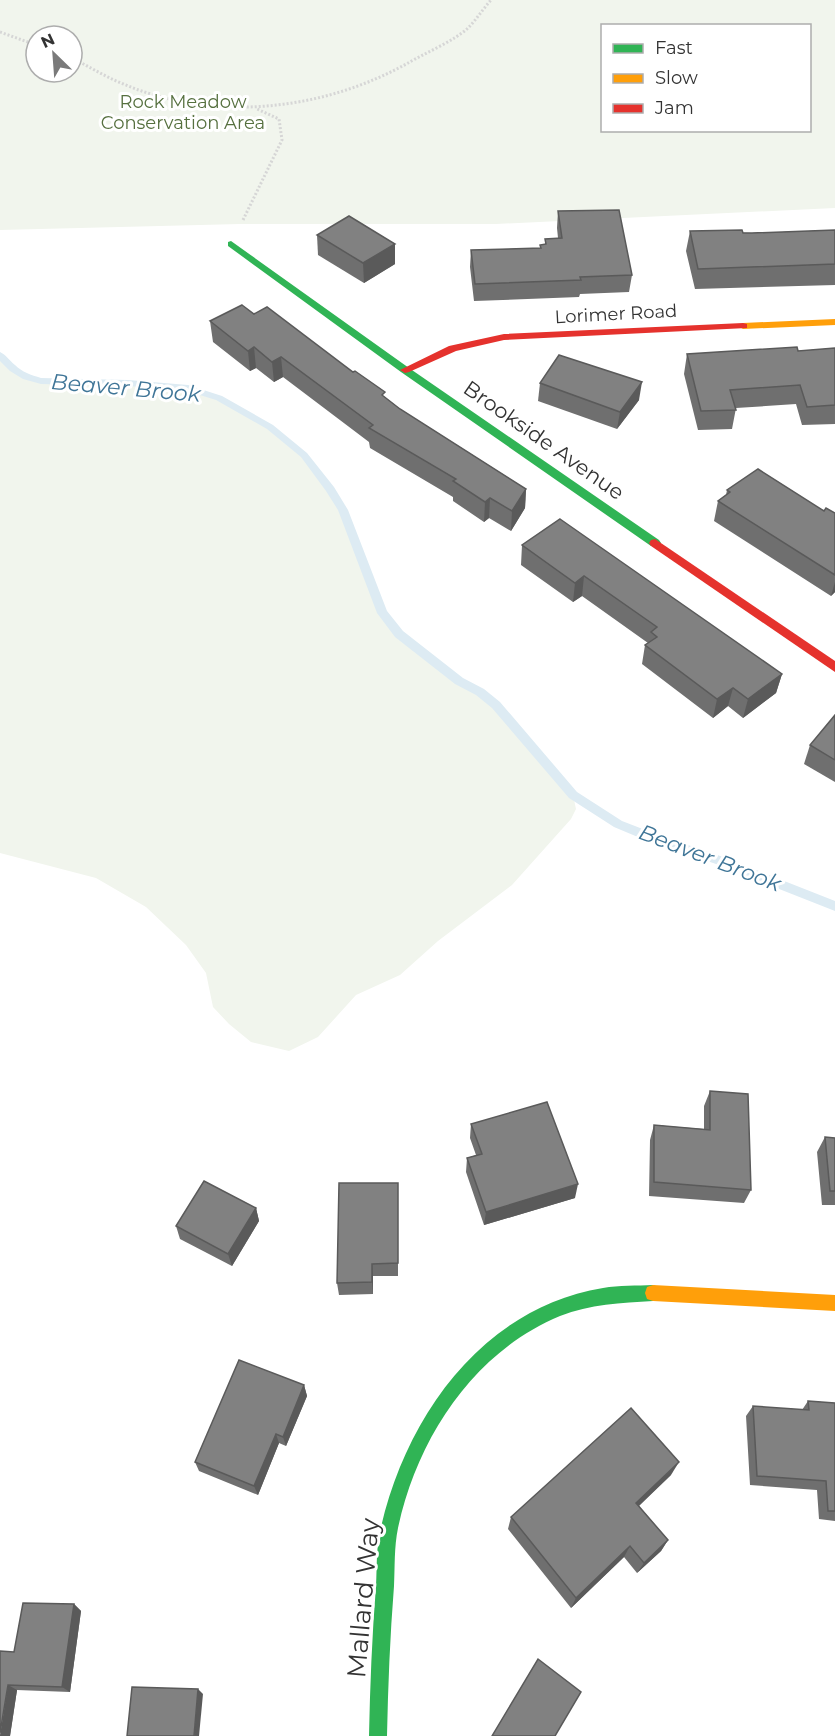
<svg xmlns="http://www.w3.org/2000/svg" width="835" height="1736" font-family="Montserrat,sans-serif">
  <rect width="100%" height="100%" fill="#fff"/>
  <g fill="#f1f5ed" fill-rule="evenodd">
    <path d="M0 0H835V208L496 224H240L0 230ZM602 26H810V130H602ZM36 36H72V72H36Z"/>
    <path d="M0 355C13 368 23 376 41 381 89 386 138 380 186 388 251 399 314 453 343 510 357 540 366 592 384 616 402 640 419 648 442 666 448 671 453 677 459 681 470 689 482 693 493 703 523 728 546 767 573 795L576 809 571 819 512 885 438 941 400 975 356 995 318 1037 289 1051 251 1042 229 1024 213 1007 206 973 186 945 146 907 96 878 0 853Z"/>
  </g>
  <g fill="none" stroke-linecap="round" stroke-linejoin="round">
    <path fill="#ddebf3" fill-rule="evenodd" d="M0 352C6 355 9 360 15 365 22 372 31 375 41 378L128 380 188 385 222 396 273 425 307 453 334 487 348 510 387 611 403 631 463 678 484 689 500 702 577 792 622 821 653 833 723 857 835 901V911L716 864 645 840 614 827 569 798 492 708 476 695 455 684 395 637 377 613 338 510 326 491 301 457 267 429 216 400 187 391 128 386 41 384 23 379 10 371 0 361Z"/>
    <g stroke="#d6d6d6" stroke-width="3" stroke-dasharray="2 2" stroke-linecap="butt">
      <polyline points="0,32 36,45"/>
      <path d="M72 58C88 66 104 76 121 83 213 123 322 111 408 63 425 53 454 41 468 28 476 20 483 9 491 0"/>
      <polyline points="243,220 282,140 279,119 257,109"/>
    </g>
    <g fill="#30b455" fill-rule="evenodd">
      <polygon points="231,241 409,368 659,540 661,543 659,546 651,546 401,372 228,246 228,242"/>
      <path d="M653 1285 659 1287 661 1293 659 1299 653 1301C621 1303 590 1304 560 1316 473 1352 417 1439 398 1528 394 1547 395 1567 394 1586 390 1636 388 1686 387 1736H369C370 1686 372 1636 376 1586 377 1566 376 1546 381 1527 407 1415 483 1308 603 1288 619 1285 637 1286 653 1285Z"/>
    </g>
    <g fill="#ff9f0a" fill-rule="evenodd">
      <polygon points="835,319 835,325 743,329 738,326 743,323"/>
      <polygon points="653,1285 835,1295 835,1311 653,1301 647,1299 645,1293 647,1287"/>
    </g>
    <g fill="#e5322d" fill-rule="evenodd">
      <polygon points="743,323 747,324 747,328 504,340 456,351 409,372 405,373 400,370 449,346 504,334"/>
      <polygon points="655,539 835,661 835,672 651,546 649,543 651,540"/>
    </g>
  </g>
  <g fill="#6f6f6f">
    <polygon points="558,211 632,275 629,292 580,294 579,297 474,301 470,267 471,250 540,248 540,245 545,244 545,239 558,238 557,228"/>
    <polygon points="835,230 835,285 695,289 686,251 690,231 752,233"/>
    <polygon points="317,235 395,244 395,264 364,283 318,255"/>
    <polygon points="254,314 386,398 400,409 526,489 525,508 511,531 489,518 484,522 453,501 453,497 370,448 369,442 283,377 274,382 256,368 250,371 213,342 210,321"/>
    <polygon points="835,348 835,424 802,425 796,404 736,408 732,429 698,430 684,374 687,354 798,351"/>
    <polygon points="540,383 639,400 617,429 538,401"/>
    <polygon points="727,490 835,513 835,592 831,596 714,521 718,501 726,495"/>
    <polygon points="522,545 782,674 776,693 743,718 728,706 713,718 642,664 645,645 648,643 582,596 573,602 521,565"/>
    <polygon points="835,715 835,782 804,764 810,745"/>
    <polygon points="710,1091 751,1190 744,1203 649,1196 650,1140 654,1125 704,1129 704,1106"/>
    <polygon points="471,1124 575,1198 484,1225 466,1172 467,1158 476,1155 470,1138"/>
    <polygon points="825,1137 835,1138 835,1205 822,1205 817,1152"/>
    <polygon points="398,1183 398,1276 373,1276 373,1294 339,1295 337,1283"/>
    <polygon points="256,1208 259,1221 232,1266 180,1239 176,1226"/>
    <polygon points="304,1385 307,1396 286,1446 279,1443 258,1495 199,1471 195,1462"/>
    <polygon points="808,1401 835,1403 835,1521 819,1519 817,1490 750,1485 746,1416 753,1406 802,1410"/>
    <polygon points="671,1475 639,1506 668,1540 661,1551 637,1573 624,1557 571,1608 508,1529 511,1517"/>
    <polygon points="74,1604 81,1611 70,1692 17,1690 10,1736 0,1736 14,1652"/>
  </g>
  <g fill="#5a5a5a">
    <polygon points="395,244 395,264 364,283 363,263"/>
    <polygon points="254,347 256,368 250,371 248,351"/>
    <polygon points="281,357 283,377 274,382 272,362"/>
    <polygon points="642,382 639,400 617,429 620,412"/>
    <polygon points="526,489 525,508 511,531 512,511"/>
    <polygon points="490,498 489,518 484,522 485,502"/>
    <polygon points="584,576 582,596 573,602 575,583"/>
    <polygon points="835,582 835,592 831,596"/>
    <polygon points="782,674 776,693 743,718 748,699"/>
    <polygon points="733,688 728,706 713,718 717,699"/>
    <polygon points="578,1184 575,1198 484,1225 486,1212"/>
    <polygon points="256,1208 259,1221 232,1266 228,1254"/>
    <polygon points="372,1264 373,1276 373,1294 372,1282"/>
    <polygon points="304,1385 307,1396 286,1446 283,1437"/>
    <polygon points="276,1434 279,1443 258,1495 254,1486"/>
    <polygon points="679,1462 671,1475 630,1514 636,1503"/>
    <polygon points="668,1540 661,1551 637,1573 644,1563"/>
    <polygon points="630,1546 624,1557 571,1608 576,1598"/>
    <polygon points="74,1604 81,1611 70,1692 62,1687"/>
    <polygon points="8,1685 17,1690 10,1736 0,1736"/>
    <polygon points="198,1689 203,1694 199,1736 194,1736"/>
  </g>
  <g fill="#818181" stroke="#5a5a5a" stroke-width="1.5">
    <polygon points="619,210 632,275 580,277 581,280 475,284 471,250 541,248 540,245 546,244 545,239 562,238 558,211"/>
    <polygon points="349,216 395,244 363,263 317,235"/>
    <polygon points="742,230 743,233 752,233 835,230 835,264 698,269 690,231"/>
    <polygon points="242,305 254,314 267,307 353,372 355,371 385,392 382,395 400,409 526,489 512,511 490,498 485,502 453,481 456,479 369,428 373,425 281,357 272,362 254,347 248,351 210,321"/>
    <polygon points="797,347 798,351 835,348 835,405 807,407 800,385 730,390 736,410 701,411 687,354"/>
    <polygon points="559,355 642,382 620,412 540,383"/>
    <polygon points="758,469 824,511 826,508 835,513 835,575 718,501 730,492 727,490"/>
    <polygon points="560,519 782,674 748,699 733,688 717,699 645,645 657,637 651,632 657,627 584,576 575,583 522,545"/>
    <polygon points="835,715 835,760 810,745"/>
    <polygon points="710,1091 748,1094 751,1190 654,1182 654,1125 710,1130"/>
    <polygon points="547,1102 578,1184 486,1212 467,1158 482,1154 471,1124"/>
    <polygon points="825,1137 835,1138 835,1191 830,1191"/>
    <polygon points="204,1181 256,1208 228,1254 176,1226"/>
    <polygon points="339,1183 398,1183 398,1263 372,1264 372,1282 337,1283"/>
    <polygon points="239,1360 304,1385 283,1437 276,1434 254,1486 195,1462"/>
    <polygon points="808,1401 835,1403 835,1511 828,1511 826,1481 757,1476 753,1406 809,1410"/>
    <polygon points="631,1408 679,1462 636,1503 668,1540 644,1563 630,1546 576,1598 511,1517"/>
    <polygon points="23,1603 74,1604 62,1687 8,1685 0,1733 0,1651 14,1652"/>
    <polygon points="538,1659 581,1692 555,1736 492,1736"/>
    <polygon points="132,1687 198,1689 194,1736 127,1736"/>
  </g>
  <g text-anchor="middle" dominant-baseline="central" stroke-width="6" stroke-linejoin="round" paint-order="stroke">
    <g font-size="18" fill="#56703f" stroke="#fff">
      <text x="183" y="102">Rock Meadow<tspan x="183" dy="21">Conservation Area</tspan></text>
    </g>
    <g font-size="18" fill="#333" stroke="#fff">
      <text transform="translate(616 314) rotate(-3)">Lorimer Road</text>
    </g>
    <g font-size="21" fill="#333" stroke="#fff">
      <text transform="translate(544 440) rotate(35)">Brookside Avenue</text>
    </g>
    <g font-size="22" font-style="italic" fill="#3f7597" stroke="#fff">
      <text transform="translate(126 388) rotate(5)">Beaver Brook</text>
      <text transform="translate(710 858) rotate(21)">Beaver Brook</text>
    </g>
    <g font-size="26" fill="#333" stroke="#fff">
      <text transform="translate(363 1598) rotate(-85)">Mallard Way</text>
    </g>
  </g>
  <rect x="601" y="24" width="210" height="108" fill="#ffffff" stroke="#adadad" stroke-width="1.5"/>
  <rect x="613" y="44" width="30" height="9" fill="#30b455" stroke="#adadad" stroke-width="1.5"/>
  <text x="655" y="54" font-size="18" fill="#333333">Fast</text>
  <rect x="613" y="74" width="30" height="9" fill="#ff9f0a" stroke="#adadad" stroke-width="1.5"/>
  <text x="655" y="84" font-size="18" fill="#333333">Slow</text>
  <rect x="613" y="104" width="30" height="9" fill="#e5322d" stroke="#adadad" stroke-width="1.5"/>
  <text x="655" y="114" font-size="18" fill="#333333">Jam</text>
  <g transform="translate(54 54) rotate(335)"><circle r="28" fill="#ffffff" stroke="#adadad" stroke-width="1.5"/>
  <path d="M0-4.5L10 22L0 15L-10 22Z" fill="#7a7a7a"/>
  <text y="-9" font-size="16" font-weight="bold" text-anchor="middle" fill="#333333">N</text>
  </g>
</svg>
